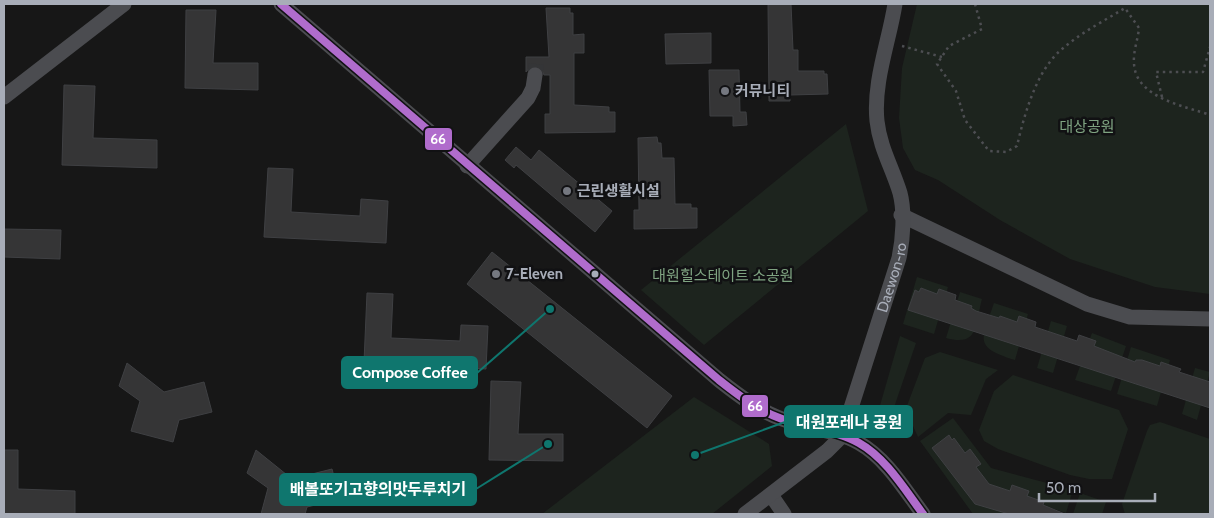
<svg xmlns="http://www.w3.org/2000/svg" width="1214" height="518" font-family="Cabin,'Noto Sans KR',sans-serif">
  <rect width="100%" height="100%" fill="#171717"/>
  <g fill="#1d241e">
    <polygon points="917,4 1210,4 1210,294 1155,287 1070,259 1000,220 938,180 915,170 903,148 899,118 902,68"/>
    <polygon points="846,124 868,211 704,345 641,290"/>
    <polygon points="917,277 948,287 934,334 903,324"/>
    <path d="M960 292 982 299C975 325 979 347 946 338Z"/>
    <path d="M994 303 1028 314 1015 360C972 347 982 339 994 303Z"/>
    <polygon points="1051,321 1067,326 1053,373 1037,368"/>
    <polygon points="1092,333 1126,346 1111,391 1075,380"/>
    <polygon points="900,336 916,343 888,425 879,409"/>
    <polygon points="1131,347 1170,360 1157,406 1117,394"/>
    <polygon points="940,352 998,370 986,379 971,415 948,413 918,437 913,426 908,425 905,411 925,358"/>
    <polygon points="1195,368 1210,372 1197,420 1182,414"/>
    <polygon points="1013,375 1119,410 1128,429 1112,479 1089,479 1070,475 998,449 984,441 979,430 994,391"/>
    <polygon points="694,397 769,444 772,466 712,514 542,514"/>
    <polygon points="953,418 991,468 1073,490 1066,513 1048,507 1046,514 973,514 920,441"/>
    <polygon points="1160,422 1210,439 1210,514 1125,514 1122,504 1147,431 1150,425"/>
    <polygon points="1080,493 1106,502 1102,514 1073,514"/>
  </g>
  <g fill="#353536" stroke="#3f4043">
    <polygon points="768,4 791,4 793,50 798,50 798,71 824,71 824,74 827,74 828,94 790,95 790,101 769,101"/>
    <polygon points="546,8 570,8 570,13 573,13 573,35 584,34 584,53 574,53 574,105 609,107 609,112 615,112 615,132 545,133 545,114 550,114 550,75 544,75 541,68 536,66 531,66 526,72 526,57 549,57"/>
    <polygon points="186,10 216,10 213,63 258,63 258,90 185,88"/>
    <polygon points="711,33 711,63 666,64 665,34"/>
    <polygon points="709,70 739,70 740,112 746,112 747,125 733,126 733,116 710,116"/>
    <polygon points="64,85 95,86 93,138 157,140 157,168 62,165"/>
    <polygon points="657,137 658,143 661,143 662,158 674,158 675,204 691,204 691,208 697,208 697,228 634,229 634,210 639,210 638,138"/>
    <polygon points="516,147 531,160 539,150 612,211 595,232 516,165 514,168 505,160"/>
    <polygon points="268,168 293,169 291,212 360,216 361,199 388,201 386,243 264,237"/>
    <polygon points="4,229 61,230 60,259 4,257"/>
    <polygon points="492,252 672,396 647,428 467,284"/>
    <polygon points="921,288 937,294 939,289 956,295 955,300 972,306 971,308 976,311 999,318 1000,316 1017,322 1019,316 1036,322 1035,327 1077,341 1079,335 1096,341 1094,346 1135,362 1136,360 1142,360 1160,366 1161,362 1181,369 1179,372 1210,382 1210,408 908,310 915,290 919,292"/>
    <polygon points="367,293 393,294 391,338 460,341 461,325 488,326 486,369 364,362"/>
    <polygon points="127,363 164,392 204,382 212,412 179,420 173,442 131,431 140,401 119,386"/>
    <polygon points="491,381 521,382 518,434 563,434 563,461 489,460"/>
    <polygon points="949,435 952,440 954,438 965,453 970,449 981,464 976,467 989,484 1010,491 1012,485 1029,491 1027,496 1044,502 1043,505 1065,514 1009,514 975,504 932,448"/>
    <polygon points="4,450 18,450 18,489 75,491 75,514 4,514"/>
    <polygon points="256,450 292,479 332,469 340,499 307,507 305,514 261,514 268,488 247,473"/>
  </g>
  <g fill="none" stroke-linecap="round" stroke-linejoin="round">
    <polyline stroke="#343537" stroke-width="15" stroke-dasharray="15 8" stroke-linecap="butt" points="535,75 536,64"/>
    <g stroke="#4d4e52" stroke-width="2.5" stroke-dasharray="2.5 4" stroke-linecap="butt">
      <path d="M975 4 982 29 949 46 937 64 956 91 965 120 989 151 1006 152 1017 146C1024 116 1036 71 1061 50 1080 33 1104 21 1125 8L1139 28C1138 39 1133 52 1134 63 1135 98 1185 106 1210 115"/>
      <polyline points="902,46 942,57"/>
      <polyline points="1162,97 1156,72 1203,72 1210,47"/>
    </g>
    <g stroke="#4b4c50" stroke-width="15">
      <path d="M281 4 719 380C738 395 759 411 782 419 807 428 836 430 859 443 886 458 905 490 923 514"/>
      <polyline points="4,97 124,4"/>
      <polyline points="467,166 528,98 533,88 535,75"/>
      <polyline points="901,215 1087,304 1130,317 1210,319"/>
      <polyline points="771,495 784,514"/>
      <path id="s1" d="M745 514 827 451 842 436 899 258C903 239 905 212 900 193 892 167 880 148 877 121 873 82 889 42 895 4"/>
    </g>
    <g stroke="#111113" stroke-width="11">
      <path id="bus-1" d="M281 4 719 380C738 395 759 411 782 419 807 428 836 430 859 443 886 458 905 490 923 514"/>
    </g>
    <use href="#bus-1" stroke="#b06ccc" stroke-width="8"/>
  </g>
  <g fill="#757880" stroke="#111113" stroke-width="2">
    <circle cx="725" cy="91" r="5"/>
    <circle cx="567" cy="191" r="5"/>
    <circle cx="496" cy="274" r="5"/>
  </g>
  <circle fill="#a8adb8" stroke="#111113" stroke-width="2" cx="595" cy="274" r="4.5"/>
  <g text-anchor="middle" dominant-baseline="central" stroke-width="5" stroke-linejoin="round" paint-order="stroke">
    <g font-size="15" font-weight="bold" fill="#a8adb8" stroke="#111113" text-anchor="start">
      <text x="735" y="91">커뮤니티</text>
      <text x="577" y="191">근린생활시설</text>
      <text x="506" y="274">7-Eleven</text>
    </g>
    <g font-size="15" fill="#7fa381" stroke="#111113">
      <text x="1087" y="127">대상공원</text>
      <text x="723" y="276">대원힐스테이트 소공원</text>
    </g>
    <g font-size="15" fill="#a8adb8" stroke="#111113">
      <text stroke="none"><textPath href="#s1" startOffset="291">Daewon-ro</textPath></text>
    </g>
  </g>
  <path fill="none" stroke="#0f766e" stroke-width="2" d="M550 309L477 373M695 455L785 422M548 444L476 489"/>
  <g fill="#0f766e" stroke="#111113" stroke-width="2">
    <circle cx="550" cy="309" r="5"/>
    <circle cx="695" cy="455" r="5"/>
    <circle cx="548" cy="444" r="5"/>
  </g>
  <g fill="#0f766e" stroke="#0f766e" stroke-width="2">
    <rect x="342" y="357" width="135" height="31" rx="5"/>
    <rect x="785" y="406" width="127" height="31" rx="5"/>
    <rect x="280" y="474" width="196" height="31" rx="5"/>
  </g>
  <g font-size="16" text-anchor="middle" font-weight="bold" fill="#fff">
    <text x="410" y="378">Compose Coffee</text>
    <text x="849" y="428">대원포레나 공원</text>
    <text x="378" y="495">배볼또기고향의맛두루치기</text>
  </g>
  <g stroke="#111113" stroke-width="2">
    <rect x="424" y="127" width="29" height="24" rx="5" fill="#b06ccc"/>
    <rect x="741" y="394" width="28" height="24" rx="5" fill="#b06ccc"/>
  </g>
  <g font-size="14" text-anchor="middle" font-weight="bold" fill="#fff">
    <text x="438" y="144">66</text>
    <text x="755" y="411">66</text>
  </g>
  <rect width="1214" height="518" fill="none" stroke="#a8adb8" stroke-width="10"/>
  <path d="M1039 493v8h116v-8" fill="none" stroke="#a8adb8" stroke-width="2.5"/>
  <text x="1046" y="493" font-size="15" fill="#a8adb8" stroke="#111113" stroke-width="4" paint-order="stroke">50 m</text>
</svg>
